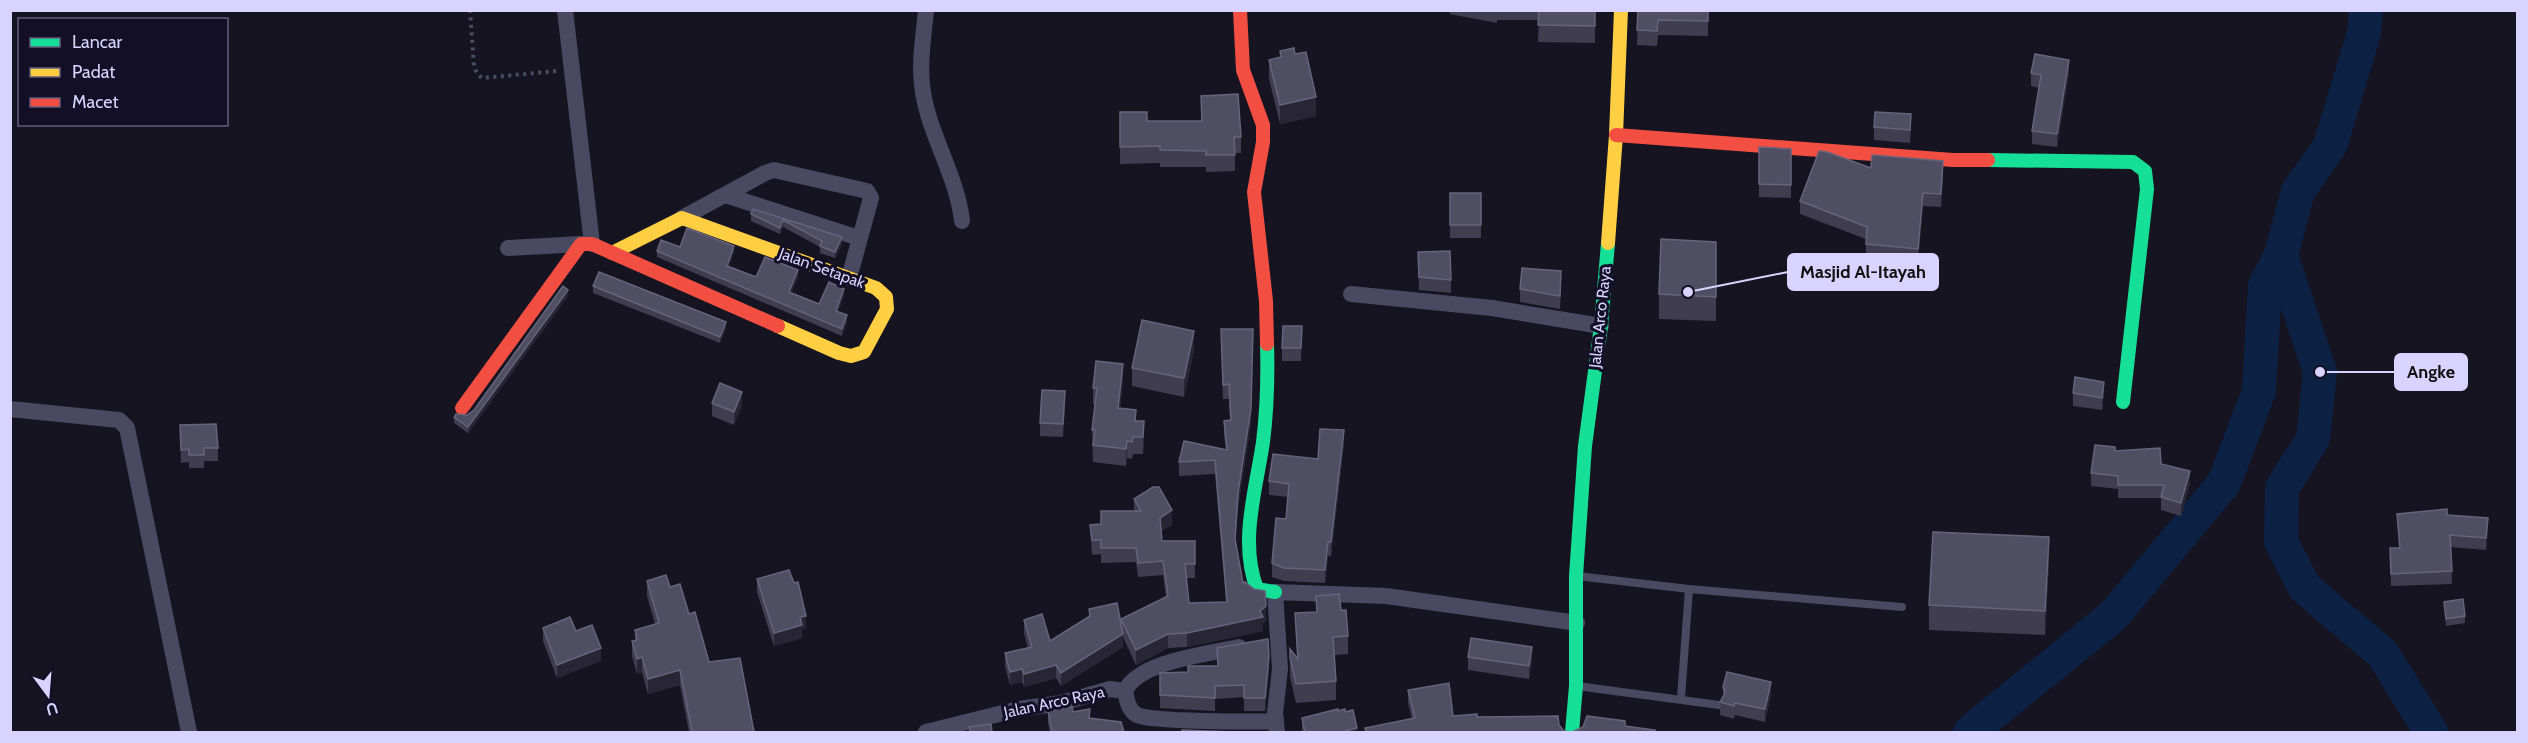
<svg xmlns="http://www.w3.org/2000/svg" width="2528" height="743" font-family="Cabin,sans-serif">
  <rect width="100%" height="100%" fill="#161421"/>
  <g fill="none" stroke-linecap="round" stroke-linejoin="round">
    <g stroke="#0d2144" stroke-width="34">
      <polyline points="2366,10 2364,33 2330,146 2298,191 2281,255 2320,372 2313,439 2282,488 2281,542 2305,588 2382,653 2431,732"/>
      <polyline points="1970,732 2114,615 2224,483 2259,391 2265,285 2281,255"/>
    </g>
    <polyline stroke="#44505f" stroke-width="4" stroke-dasharray="3 4.5" stroke-linecap="butt" points="470,10 474,66 477,74 482,78 557,71"/>
    <g stroke="#4a4962" stroke-width="8">
      <polyline points="1577,576 1689,589 1902,607"/>
      <polyline points="1577,686 1719,705"/>
      <polyline points="1681,698 1689,589"/>
    </g>
    <g stroke="#4a4962" stroke-width="16">
      <polyline points="565,10 592,244"/>
      <path d="M926 10C924 34 919 61 922 84 926 130 957 174 962 221"/>
      <polyline points="725,195 859,238"/>
      <polyline points="682,218 765,173 774,170 867,191 871,198 849,278"/>
      <polyline points="508,248 581,244"/>
      <polyline points="1351,294 1492,308 1601,326"/>
      <polyline points="10,409 119,420 127,428 189,732"/>
      <path d="M1125 691C1139 661 1208 654 1239 647"/>
      <path d="M926 732 1019 709 1061 703 1110 689 1125 691C1127 700 1128 710 1137 715 1152 722 1254 722 1276 721"/>
      <polyline points="1277,732 1275,713 1280,669 1275,592 1386,596 1577,623"/>
    </g>
    <g stroke="#16e098" stroke-width="14">
      <polyline points="1988,160 2133,162 2145,171 2147,189 2123,402"/>
      <path d="M1267 344C1268 377 1267 410 1263 442 1256 490 1239 542 1257 589L1275 592"/>
      <polyline points="1572,732 1576,686 1576,576 1585,446 1601,326 1608,243"/>
    </g>
    <g stroke="#ffcf43" stroke-width="14">
      <polyline points="1608,243 1616,135 1621,10"/>
      <polyline points="612,253 682,218 876,288 886,297 887,309 864,352 851,356 839,353 778,326"/>
    </g>
    <g stroke="#f24e42" stroke-width="14">
      <polyline points="1240,10 1243,70 1263,125 1263,142 1254,192 1266,301 1267,344"/>
      <polyline points="1616,135 1953,160 1988,160"/>
      <polyline points="462,408 581,244 592,244 778,326"/>
    </g>
  </g>
  <g fill="#403d50">
    <polygon points="1450,10 1595,10 1595,43 1538,42 1539,20 1497,20 1497,23 1450,14"/>
    <polygon points="1638,10 1708,10 1708,36 1658,35 1657,46 1637,45"/>
    <polygon points="1280,51 1295,54 1316,116 1280,124 1269,79 1269,60 1280,58"/>
    <polygon points="2031,73 2069,73 2057,147 2032,144 2032,131 2039,88 2031,86"/>
    <polygon points="1201,96 1241,137 1241,153 1235,153 1235,171 1206,172 1206,167 1160,167 1160,163 1120,164 1120,112 1147,121 1201,121"/>
    <polygon points="1874,127 1911,127 1910,143 1874,140"/>
    <polygon points="1759,147 1791,149 1791,198 1759,197"/>
    <polygon points="1871,168 1943,174 1941,207 1923,206 1918,262 1866,257 1866,239 1800,214 1800,201"/>
    <rect x="1450" y="193" width="31" height="45"/>
    <polygon points="753,209 842,244 835,258 820,253 820,247 783,227 780,234 751,221 751,214"/>
    <polygon points="1716,242 1716,321 1659,319 1659,294"/>
    <polygon points="680,247 734,252 729,266 756,277 798,277 791,293 819,304 844,296 838,311 847,322 842,336 657,257 657,251"/>
    <polygon points="1418,252 1451,280 1451,293 1419,290"/>
    <polygon points="1561,284 1560,309 1520,302 1520,289"/>
    <polygon points="593,286 726,329 720,343 593,293"/>
    <polygon points="568,296 468,433 454,423 454,417 467,415 474,410"/>
    <polygon points="1302,326 1301,361 1282,361 1282,348"/>
    <polygon points="1253,343 1251,423 1238,507 1235,543 1243,583 1266,621 1263,623 1263,631 1187,647 1168,648 1136,665 1123,637 1123,647 1061,686 1056,678 1024,687 1022,682 1010,685 1005,666 1005,653 1028,648 1024,633 1024,620 1050,641 1089,616 1089,609 1121,624 1121,619 1166,597 1163,575 1138,577 1136,562 1101,563 1101,554 1092,555 1090,525 1101,524 1134,511 1134,499 1172,525 1161,531 1162,541 1195,541 1195,578 1186,578 1189,603 1226,602 1215,474 1179,476 1179,462 1226,450 1224,435 1224,421 1230,420 1229,399 1223,399 1221,344"/>
    <polygon points="1194,350 1184,397 1132,386 1132,368"/>
    <polygon points="1123,382 1120,408 1136,421 1144,438 1143,454 1133,454 1132,459 1127,458 1126,466 1093,462 1092,430 1095,405 1093,405 1093,388"/>
    <polygon points="2073,393 2104,395 2102,410 2073,406"/>
    <polygon points="712,403 742,405 734,425 712,416"/>
    <polygon points="1065,404 1063,437 1040,436 1040,423"/>
    <polygon points="180,425 218,448 218,461 204,461 204,468 189,468 189,462 181,463"/>
    <polygon points="1344,444 1331,556 1328,556 1325,583 1284,581 1272,577 1272,563 1286,519 1288,497 1269,495 1269,481 1318,459"/>
    <polygon points="2115,451 2161,464 2190,484 2181,516 2161,510 2161,498 2118,498 2118,489 2091,486 2091,473"/>
    <polygon points="2397,514 2447,515 2488,530 2486,550 2451,547 2452,584 2391,586 2390,548 2399,548"/>
    <polygon points="2049,562 2045,635 1929,630 1929,605"/>
    <polygon points="757,579 806,629 802,629 802,638 774,646 757,592"/>
    <polygon points="647,581 670,587 689,614 709,662 754,732 689,732 680,685 648,694 642,672 637,674 632,656 632,641 635,640 635,630 655,624 647,596"/>
    <polygon points="1316,596 1341,610 1348,636 1348,654 1334,655 1336,681 1336,700 1296,703 1290,677 1290,658 1297,658 1295,613 1316,612"/>
    <polygon points="2444,602 2465,616 2465,623 2446,626"/>
    <polygon points="543,628 576,631 601,661 557,678 543,641"/>
    <polygon points="1217,648 1269,669 1265,711 1244,711 1244,697 1215,699 1215,711 1160,708 1160,673 1188,672 1218,666"/>
    <polygon points="1468,657 1532,660 1529,679 1468,670"/>
    <polygon points="1723,687 1771,694 1765,722 1735,715 1734,719 1720,715 1720,702 1723,696"/>
    <polygon points="1408,690 1453,716 1477,717 1559,725 1564,731 1571,732 1365,732 1365,728 1412,719 1408,703"/>
    <polygon points="1048,711 1073,712 1124,732 1050,732 1048,724"/>
    <polygon points="1338,711 1345,712 1357,732 1302,732 1302,718"/>
  </g>
  <g fill="#282635">
    <polygon points="2069,60 2069,73 2057,147 2057,134"/>
    <polygon points="1316,97 1316,116 1280,124 1280,105"/>
    <polygon points="1943,161 1943,174 1941,207 1941,194"/>
    <polygon points="1923,193 1923,206 1918,262 1918,249"/>
    <polygon points="783,220 783,227 780,234 780,228"/>
    <polygon points="842,237 842,244 835,258 835,252"/>
    <polygon points="734,246 734,252 727,272 727,266"/>
    <polygon points="798,270 798,277 789,299 789,292"/>
    <polygon points="844,289 844,296 836,317 836,311"/>
    <polygon points="568,290 568,296 468,433 468,427"/>
    <polygon points="847,315 847,322 842,336 842,329"/>
    <polygon points="726,322 726,329 720,343 720,337"/>
    <polygon points="1194,331 1194,350 1184,397 1184,378"/>
    <polygon points="1253,343 1251,423 1238,507 1235,554 1238,493"/>
    <polygon points="1123,364 1123,382 1118,425 1118,408"/>
    <polygon points="2104,382 2104,395 2102,410 2102,398"/>
    <polygon points="1065,391 1065,404 1063,437 1063,424"/>
    <polygon points="742,392 742,405 734,425 734,412"/>
    <polygon points="1144,421 1144,438 1143,454 1143,437"/>
    <polygon points="1344,430 1344,444 1331,556 1331,542"/>
    <polygon points="1127,441 1127,458 1126,466 1126,449"/>
    <polygon points="2190,471 2190,484 2181,516 2181,503"/>
    <polygon points="1172,510 1172,525 1160,532 1160,518"/>
    <polygon points="2488,518 2488,530 2486,550 2486,538"/>
    <polygon points="2049,537 2049,562 2045,635 2045,611"/>
    <polygon points="1328,542 1328,556 1325,583 1325,570"/>
    <polygon points="1266,606 1266,621 1263,623 1263,631 1187,647 1187,633 1260,611"/>
    <polygon points="806,616 806,629 802,629 802,638 774,646 774,633 800,617"/>
    <polygon points="1123,634 1123,647 1061,686 1061,673"/>
    <polygon points="1168,634 1168,648 1136,665 1136,650"/>
    <polygon points="1532,647 1532,660 1529,679 1529,666"/>
    <polygon points="601,648 601,661 557,678 557,665"/>
    <polygon points="1269,656 1269,669 1265,711 1265,698"/>
    <polygon points="642,657 642,672 637,674 637,659"/>
    <polygon points="1056,665 1056,678 1024,687 1024,674"/>
    <polygon points="1022,669 1022,682 1010,685 1010,672"/>
    <polygon points="680,670 680,685 648,694 648,679"/>
    <polygon points="1771,682 1771,694 1765,722 1765,709"/>
    <polygon points="1357,728 1357,732 1342,732"/>
  </g>
  <g fill="#504e63" stroke="#66637b" stroke-width="1.5">
    <polygon points="1539,10 1595,10 1595,26 1538,25"/>
    <polygon points="1638,10 1708,10 1708,21 1658,20 1657,31 1637,30"/>
    <polygon points="1294,48 1295,54 1306,52 1316,97 1280,105 1269,60 1281,57 1280,51"/>
    <polygon points="2035,54 2069,60 2057,134 2032,131 2041,75 2031,73"/>
    <polygon points="1238,94 1241,137 1234,137 1235,155 1206,155 1206,151 1160,150 1160,146 1120,147 1120,112 1147,112 1147,121 1202,121 1201,96"/>
    <polygon points="1875,112 1911,114 1910,130 1874,127"/>
    <polygon points="1759,147 1791,149 1791,185 1759,184"/>
    <polygon points="1819,151 1827,152 1871,168 1872,155 1943,161 1941,194 1923,193 1918,249 1866,244 1867,227 1800,201"/>
    <rect x="1450" y="193" width="31" height="32"/>
    <polygon points="753,209 842,237 835,252 820,246 822,241 783,220 780,228 751,214"/>
    <polygon points="687,228 734,246 727,266 756,277 765,257 798,270 789,292 819,304 829,282 844,289 836,311 847,315 842,329 657,251 661,240 680,247"/>
    <polygon points="1661,239 1716,242 1716,297 1659,294"/>
    <polygon points="1450,251 1451,280 1419,277 1418,252"/>
    <polygon points="1522,268 1561,271 1560,296 1520,289"/>
    <polygon points="599,272 726,322 720,337 593,286"/>
    <polygon points="563,286 568,290 468,427 454,417 456,414 467,415 474,410"/>
    <polygon points="1142,320 1194,331 1184,378 1132,368"/>
    <polygon points="1283,326 1302,326 1301,348 1282,348"/>
    <polygon points="1221,329 1253,329 1251,408 1238,493 1235,539 1243,583 1245,582 1254,589 1265,591 1266,606 1260,611 1263,617 1187,633 1168,634 1136,650 1121,619 1168,596 1163,561 1138,563 1136,548 1101,548 1101,540 1092,540 1090,525 1101,524 1101,511 1141,511 1134,499 1153,487 1159,487 1172,510 1160,518 1162,541 1195,541 1195,564 1185,564 1189,603 1227,602 1215,460 1179,462 1184,441 1227,450 1224,421 1231,420 1229,384 1223,385"/>
    <polygon points="1096,361 1123,364 1118,408 1136,410 1135,421 1144,421 1143,437 1133,437 1132,442 1127,441 1126,449 1093,445 1095,430 1092,430 1097,388 1093,388"/>
    <polygon points="2075,377 2104,382 2102,398 2073,393"/>
    <polygon points="720,383 742,392 734,412 712,403"/>
    <polygon points="1042,390 1065,391 1063,424 1040,423"/>
    <polygon points="216,424 218,448 204,448 204,455 189,455 189,449 181,450 180,425"/>
    <polygon points="1320,429 1344,430 1331,542 1328,542 1325,570 1284,568 1272,563 1276,518 1286,519 1289,484 1269,481 1273,454 1318,459"/>
    <polygon points="2095,445 2115,447 2115,451 2160,448 2161,464 2190,471 2181,503 2161,497 2164,485 2118,485 2118,476 2091,473"/>
    <polygon points="2447,509 2447,515 2488,518 2486,538 2450,535 2452,571 2391,574 2390,548 2400,548 2397,514"/>
    <polygon points="1933,532 2049,537 2045,611 1929,605"/>
    <polygon points="789,570 794,583 798,582 806,616 800,617 802,625 774,633 757,579"/>
    <polygon points="666,575 670,587 680,584 689,614 695,612 709,662 740,658 754,732 692,732 680,670 648,679 642,657 637,659 632,641 637,640 635,630 659,623 647,581"/>
    <polygon points="1339,594 1341,610 1346,610 1348,636 1333,637 1336,681 1296,684 1290,658 1290,649 1298,659 1295,613 1317,612 1316,596"/>
    <polygon points="2463,599 2465,616 2446,619 2444,602"/>
    <polygon points="1117,603 1123,634 1061,673 1056,665 1024,674 1022,669 1010,672 1005,653 1032,647 1024,620 1042,614 1050,641 1090,616 1089,609"/>
    <polygon points="570,617 576,631 592,625 601,648 557,665 543,628"/>
    <polygon points="1471,638 1532,647 1529,666 1468,657"/>
    <polygon points="1268,639 1269,656 1265,698 1244,698 1244,685 1215,686 1215,698 1160,695 1160,673 1188,672 1188,666 1218,666 1217,648"/>
    <polygon points="1727,672 1771,682 1765,709 1735,703 1734,706 1720,702 1725,693 1723,687"/>
    <polygon points="1449,683 1453,716 1477,714 1477,717 1558,716 1559,725 1564,731 1571,732 1366,732 1365,728 1415,718 1408,690"/>
    <polygon points="1072,707 1073,712 1090,709 1089,718 1121,722 1124,732 1052,732 1048,711"/>
    <polygon points="1338,709 1338,711 1345,709 1345,712 1353,710 1357,728 1342,732 1305,732 1302,718"/>
    <polygon points="1587,716 1625,721 1625,726 1655,730 1654,732 1572,732 1583,727"/>
    <polygon points="991,724 992,732 970,732 969,727"/>
    <polygon points="1182,730 1234,732 1181,732"/>
  </g>
  <g text-anchor="middle" dominant-baseline="central" stroke-width="6" stroke-linejoin="round" paint-order="stroke">
    <g font-size="16" fill="#d9d4ff" stroke="#130f26">
      <text transform="translate(822 268) rotate(20)">Jalan Setapak</text>
      <text transform="translate(1600 317) rotate(-84)">Jalan Arco Raya</text>
      <text transform="translate(1054 702) rotate(-12)">Jalan Arco Raya</text>
    </g>
  </g>
  <path fill="none" stroke="#d9d4ff" stroke-width="2" d="M1688 292L1788 272M2320 372L2395 372"/>
  <g fill="#d9d4ff" stroke="#130f26" stroke-width="2">
    <circle cx="1688" cy="292" r="6"/>
    <circle cx="2320" cy="372" r="6"/>
  </g>
  <g fill="#d9d4ff" stroke="#d9d4ff" stroke-width="2">
    <rect x="1788" y="254" width="150" height="36" rx="6"/>
    <rect x="2395" y="354" width="72" height="36" rx="6"/>
  </g>
  <g font-size="18" text-anchor="middle" font-weight="bold" fill="#111">
    <text x="1863" y="278">Masjid Al-Itayah</text>
    <text x="2431" y="378">Angke</text>
  </g>
  <rect width="2528" height="743" fill="none" stroke="#d9d4ff" stroke-width="24"/>
  <rect x="18" y="18" width="210" height="108" fill="#130f26" stroke="#625e7d" stroke-width="1.5"/>
  <rect x="30" y="38" width="30" height="9" fill="#16e098" stroke="#625e7d" stroke-width="1.5"/>
  <text x="72" y="48" font-size="18" fill="#d9d4ff">Lancar</text>
  <rect x="30" y="68" width="30" height="9" fill="#ffcf43" stroke="#625e7d" stroke-width="1.5"/>
  <text x="72" y="78" font-size="18" fill="#d9d4ff">Padat</text>
  <rect x="30" y="98" width="30" height="9" fill="#f24e42" stroke="#625e7d" stroke-width="1.5"/>
  <text x="72" y="108" font-size="18" fill="#d9d4ff">Macet</text>
  <g transform="translate(48 695) rotate(164)" stroke="#130f26" stroke-width="4.5" paint-order="stroke">
  <path d="M0-4.5L10 22L0 15L-10 22Z" fill="#d9d4ff"/>
  <text y="-9" font-size="16" font-weight="bold" text-anchor="middle" fill="#d9d4ff">U</text>
  </g>
</svg>
